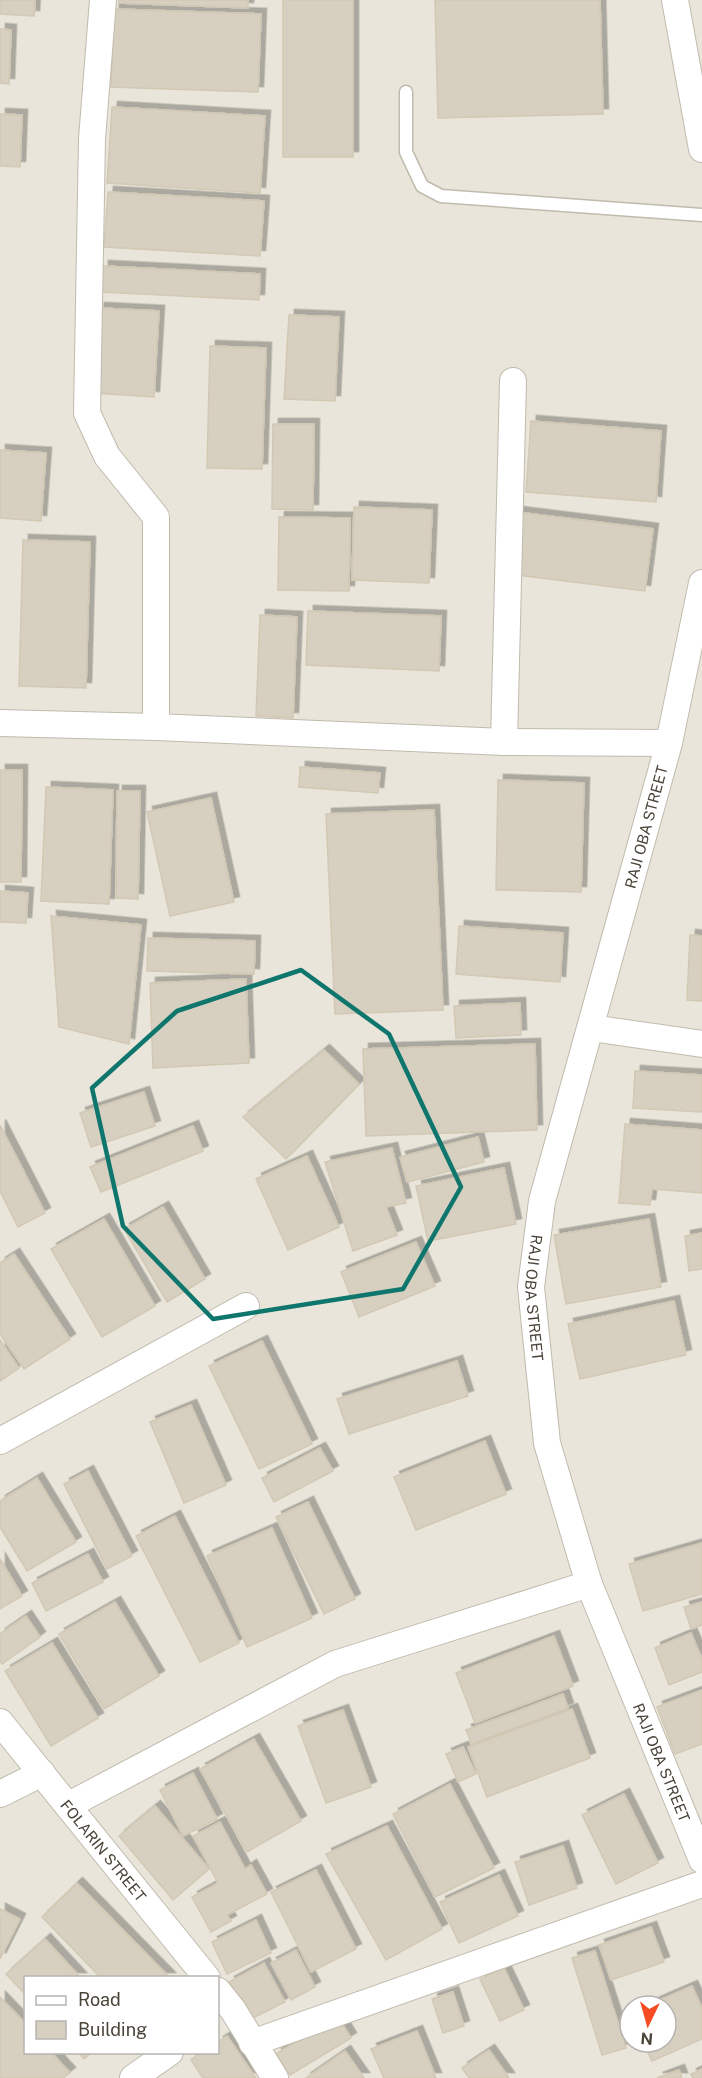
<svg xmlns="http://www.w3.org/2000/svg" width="702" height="2078" font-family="'Public Sans',sans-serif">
  <defs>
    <filter id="shadow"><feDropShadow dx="5.5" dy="-5.5" stdDeviation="0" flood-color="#0004"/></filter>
  </defs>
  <rect width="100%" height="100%" fill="#f6f3ec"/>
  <path fill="#e9e5da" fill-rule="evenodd" d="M0 0H702V2078H0ZM26 1978H218V2052H26ZM630 2006H666V2042H630Z"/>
  <g fill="#d7d0c1" stroke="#d2c8b4" stroke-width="1.5" filter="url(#shadow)">
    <polygon points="0,0 35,0 34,16 0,14"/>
    <polygon points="119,0 248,0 248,8 119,3"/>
    <rect x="283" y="0" width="70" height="157"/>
    <polygon points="435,0 600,0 603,114 438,118"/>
    <polygon points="114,9 261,14 258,92 111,87"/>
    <polygon points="0,29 11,30 9,84 0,83"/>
    <polygon points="112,107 265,116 260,193 107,183"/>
    <polygon points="0,114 22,115 20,167 0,166"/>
    <polygon points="108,192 264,201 260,256 104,247"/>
    <polygon points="103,266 260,274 259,300 102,292"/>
    <polygon points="99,308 159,311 154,397 93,393"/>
    <polygon points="289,315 339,317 335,401 284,399"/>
    <polygon points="210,346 266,348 262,469 207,468"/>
    <polygon points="531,421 661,431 656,502 526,492"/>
    <polygon points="273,424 314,424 313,510 272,509"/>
    <polygon points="0,450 46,453 41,521 0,518"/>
    <polygon points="354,507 432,510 429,583 352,580"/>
    <polygon points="517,512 653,529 645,591 509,574"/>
    <polygon points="279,517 350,518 349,591 278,590"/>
    <polygon points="23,540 90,542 86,688 19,686"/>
    <polygon points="308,611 441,616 439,671 306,665"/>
    <polygon points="260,615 297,617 293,718 256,716"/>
    <polygon points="300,767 380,773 378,793 299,787"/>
    <polygon points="0,770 22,770 21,882 0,882"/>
    <polygon points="498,780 584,783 581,892 496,890"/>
    <polygon points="46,787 113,790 109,904 41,901"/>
    <polygon points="117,791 140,791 138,899 116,898"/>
    <polygon points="211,798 234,902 170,916 147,812"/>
    <polygon points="434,810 443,1010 335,1014 326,814"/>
    <polygon points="0,891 28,893 26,923 0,922"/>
    <polygon points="51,916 141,925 129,1044 59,1027"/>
    <polygon points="459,926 563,933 560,982 456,974"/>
    <polygon points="690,935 702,936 702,1001 687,1000"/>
    <polygon points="148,938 255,941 254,974 147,971"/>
    <polygon points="246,979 249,1063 153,1068 150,983"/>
    <polygon points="520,1003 521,1035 456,1038 454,1006"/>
    <polygon points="535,1044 537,1130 366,1136 363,1049"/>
    <polygon points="324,1050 359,1084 286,1159 243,1117"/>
    <polygon points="635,1071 702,1075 702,1112 633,1108"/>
    <polygon points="144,1092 155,1126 91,1147 80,1113"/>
    <polygon points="625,1124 702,1130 702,1193 652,1189 650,1205 619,1203"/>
    <polygon points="0,1125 45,1213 18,1227 0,1191"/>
    <polygon points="193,1126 203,1151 101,1192 90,1167"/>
    <polygon points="478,1137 484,1162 407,1182 400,1157"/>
    <polygon points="392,1148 406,1203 386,1207 397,1235 353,1251 325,1162"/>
    <polygon points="307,1156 339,1227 288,1250 256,1179"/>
    <polygon points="504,1168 516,1224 428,1241 416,1186"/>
    <polygon points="163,1207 205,1279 167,1302 124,1229"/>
    <polygon points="104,1219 155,1306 102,1337 51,1249"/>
    <polygon points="649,1219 661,1287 566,1304 554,1235"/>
    <polygon points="702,1233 702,1269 689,1271 685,1236"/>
    <polygon points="416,1242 435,1286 359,1317 341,1272"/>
    <polygon points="14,1254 70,1339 24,1369 0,1334 0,1263"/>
    <polygon points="674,1301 686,1355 580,1379 568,1324"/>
    <polygon points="0,1340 19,1368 0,1381"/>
    <polygon points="262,1341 312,1444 259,1469 209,1366"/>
    <polygon points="457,1361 468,1396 349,1434 337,1399"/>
    <polygon points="191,1405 226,1485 184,1503 150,1422"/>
    <polygon points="485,1441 506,1494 416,1530 394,1477"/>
    <polygon points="320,1448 333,1471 274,1502 262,1478"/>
    <polygon points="88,1471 132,1556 107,1569 64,1484"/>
    <polygon points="37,1478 76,1542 27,1571 0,1527 0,1501"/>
    <polygon points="308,1502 355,1599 324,1614 276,1517"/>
    <polygon points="175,1516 239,1643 200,1662 136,1536"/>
    <polygon points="272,1528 312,1618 247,1647 207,1556"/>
    <polygon points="702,1543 702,1594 643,1611 629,1564"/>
    <polygon points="88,1554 103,1582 46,1611 32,1583"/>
    <polygon points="0,1559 22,1596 0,1609"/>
    <polygon points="115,1602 159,1676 104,1709 59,1634"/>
    <polygon points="702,1602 702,1625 691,1629 684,1607"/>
    <polygon points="26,1616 40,1637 2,1664 0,1661 0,1634"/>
    <polygon points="691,1633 702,1659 702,1672 669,1685 655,1648"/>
    <polygon points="554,1636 573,1686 475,1723 456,1673"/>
    <polygon points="52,1643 98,1718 51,1746 5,1671"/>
    <polygon points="702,1690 702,1744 675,1754 657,1707"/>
    <polygon points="563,1694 568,1708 472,1744 466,1730"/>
    <polygon points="572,1709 590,1758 487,1797 468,1747"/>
    <polygon points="343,1710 371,1787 326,1803 298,1726"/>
    <polygon points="254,1739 301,1821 247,1852 200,1769"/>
    <polygon points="463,1747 476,1774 458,1782 446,1754"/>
    <polygon points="193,1773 217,1819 183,1836 160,1790"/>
    <polygon points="450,1784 494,1868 435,1897 393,1814"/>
    <polygon points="624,1794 658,1863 616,1884 582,1815"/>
    <polygon points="155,1806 209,1869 173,1900 119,1836"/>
    <polygon points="220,1822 245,1869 251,1865 267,1894 227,1915 231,1921 211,1932 192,1897 218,1883 193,1836"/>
    <polygon points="387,1826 442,1929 386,1960 326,1854"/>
    <polygon points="563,1846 577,1888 529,1905 515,1862"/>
    <polygon points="316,1870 356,1949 311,1972 271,1892"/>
    <polygon points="499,1875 518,1916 459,1943 440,1902"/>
    <polygon points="77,1883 170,1978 101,1978 42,1917"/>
    <polygon points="0,1909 20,1919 0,1959"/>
    <polygon points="256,1920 271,1953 227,1974 212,1942"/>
    <polygon points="651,1927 664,1962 611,1980 599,1945"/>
    <polygon points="45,1939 81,1978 26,1978 26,1995 6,1974"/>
    <polygon points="296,1950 315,1987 291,2000 271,1963"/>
    <polygon points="595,1951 626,2048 602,2055 572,1958"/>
    <polygon points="264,1963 285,2002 249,2020 229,1982"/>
    <polygon points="504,1968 524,2010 500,2021 480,1979"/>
    <polygon points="692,1986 702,2008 702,2039 652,2061 643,2042 666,2042 666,2006 646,2006"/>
    <polygon points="453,1992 464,2026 443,2033 432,1999"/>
    <polygon points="0,1997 26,2024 26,2052 51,2052 70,2073 63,2078 0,2078"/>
    <polygon points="338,2017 351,2038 290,2075 276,2054"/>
    <polygon points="417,2031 436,2078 384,2078 371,2049"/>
    <polygon points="227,2036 256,2078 203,2078 191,2060 201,2052 218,2052 218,2042"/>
    <polygon points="489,2050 509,2078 469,2078 462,2068"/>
    <polygon points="345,2051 364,2078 306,2078"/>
    <polygon points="78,2052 92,2052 84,2059"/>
    <polygon points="702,2069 702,2078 693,2078 691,2074"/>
    <polygon points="679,2070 682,2078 657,2078"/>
  </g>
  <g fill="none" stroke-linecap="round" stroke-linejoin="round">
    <g stroke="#c1bbae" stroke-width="15">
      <polyline id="service" points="406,92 406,152 422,186 441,196 702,215"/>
    </g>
    <g stroke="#c1bbae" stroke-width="28">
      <g id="minor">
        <polyline points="103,0 92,139 87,413 107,456 156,517 156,727"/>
        <polyline points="675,0 702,149"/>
        <path id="s1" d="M702 583 669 743 542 1201 531 1287 547 1443 589 1584 702 1860"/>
        <polyline points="0,723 156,727 504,742 669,743"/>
        <polyline points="504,742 513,381"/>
        <polyline points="591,1028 702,1044"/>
        <polyline points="0,1441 246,1306"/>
        <path id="s2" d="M0 1722 207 1978"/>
        <polyline points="0,1794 42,1773"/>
        <polyline points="69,1805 335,1664 589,1584"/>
        <polyline points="218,1991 233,2010 275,2078"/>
        <polyline points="252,2043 702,1884"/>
        <polyline points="133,2078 170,2052"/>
      </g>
    </g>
    <use href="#service" stroke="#fff" stroke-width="12"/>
    <use href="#minor" stroke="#fff" stroke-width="26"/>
  </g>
  <path fill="none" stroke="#0f766e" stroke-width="4.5" stroke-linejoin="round" d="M301 970 389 1034 461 1187 403 1289 213 1319 123 1226 92 1088 177 1011Z"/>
  <g text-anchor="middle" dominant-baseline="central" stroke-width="4.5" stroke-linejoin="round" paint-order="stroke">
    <g font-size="15" fill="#4a4439" stroke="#fff">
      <text transform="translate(646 827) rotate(-75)">RAJI OBA STREET</text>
      <text stroke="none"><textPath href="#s1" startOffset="736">RAJI OBA STREET</textPath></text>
      <text stroke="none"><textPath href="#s1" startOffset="1222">RAJI OBA STREET</textPath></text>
      <text stroke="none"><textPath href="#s2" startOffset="165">FOLARIN STREET</textPath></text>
    </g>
  </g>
  <rect x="24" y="1976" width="195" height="78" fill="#ffffff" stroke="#b7b4b0" stroke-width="1.5"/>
  <rect x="36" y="1996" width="30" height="9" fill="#ffffff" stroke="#b7b4b0" stroke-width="1.5"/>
  <text x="78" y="2006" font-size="18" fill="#4a4439">Road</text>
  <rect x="36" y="2021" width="30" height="18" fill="#d7d0c1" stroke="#b7b4b0" stroke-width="1.5"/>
  <text x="78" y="2036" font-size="18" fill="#4a4439">Building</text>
  <g transform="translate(648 2024) rotate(185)"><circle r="28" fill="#ffffff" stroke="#b7b4b0" stroke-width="1.5"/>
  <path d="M0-4.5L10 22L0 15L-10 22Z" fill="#f74b21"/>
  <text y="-9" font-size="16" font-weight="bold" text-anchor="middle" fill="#4a4439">N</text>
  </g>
</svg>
